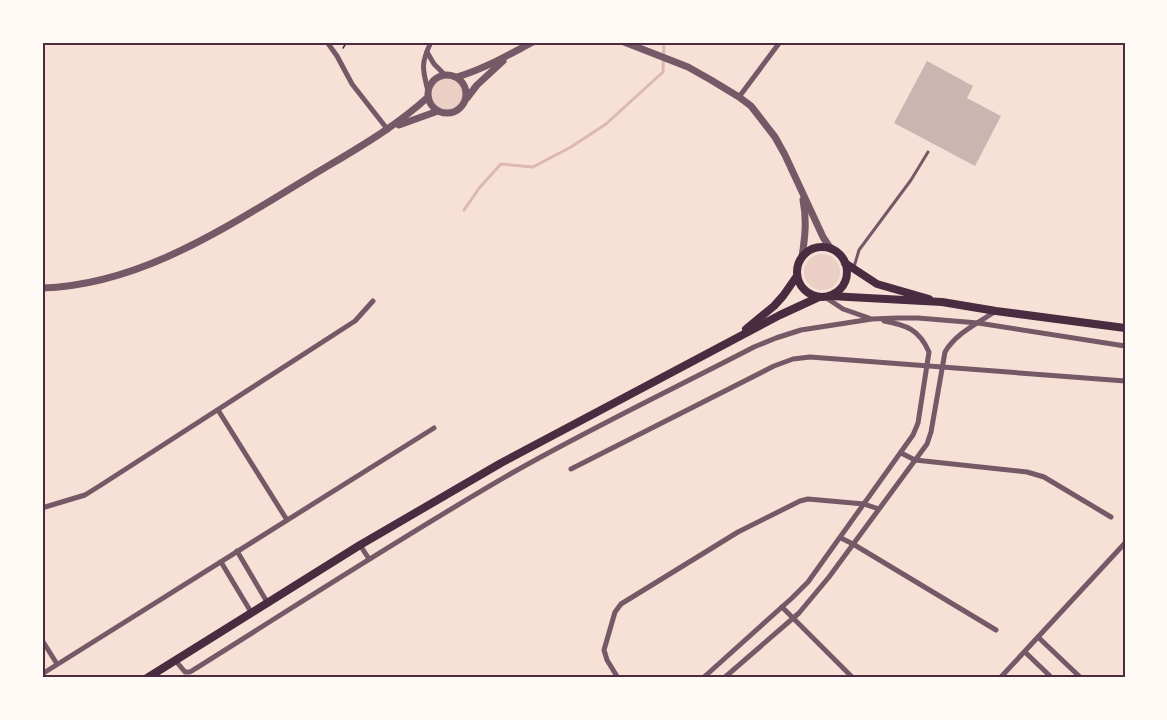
<svg xmlns="http://www.w3.org/2000/svg" width="1167" height="720" font-family="'PT Sans Narrow',sans-serif">
  <rect width="100%" height="100%" fill="#f7e1d7"/>
  <g fill="#ebcfc5">
    <circle cx="447" cy="94" r="17"/>
    <circle cx="822" cy="272" r="18"/>
  </g>
  <g fill="none" stroke-linecap="round" stroke-linejoin="round">
    <polyline stroke="#dcb8b0" stroke-width="3" points="464,210 480,187 501,164 533,167 571,147 606,124 663,72 664,42"/>
  </g>
  <polygon fill="#ccb4b1" points="927,61 973,86 967,98 1001,116 975,166 894,123"/>
  <g fill="none" stroke-linecap="round" stroke-linejoin="round">
    <polyline stroke="#4a2c40" stroke-width="1.5" points="343,48 347,42"/>
    <polyline stroke="#755966" stroke-width="3" points="854,267 859,250 911,180 928,152"/>
    <g stroke="#755966" stroke-width="5">
      <polyline points="327,42 337,56 352,84 388,130"/>
      <polyline points="427,52 434,64 445,75"/>
      <path d="M428 91C422 68 421 63 431 42"/>
      <polyline points="739,97 780,42"/>
      <polyline points="825,297 843,309 869,318"/>
      <polyline points="218,410 287,520"/>
      <polyline points="901,453 915,460 1027,472 1044,477 1111,517"/>
      <polyline points="571,469 774,366 793,359 810,357 1125,381"/>
      <polyline points="42,508 85,495 101,485 355,321 373,301"/>
      <polyline points="841,538 853,544 996,630"/>
      <polyline points="360,545 369,559"/>
      <polyline points="237,551 267,602"/>
      <polyline points="221,562 251,612"/>
      <polyline points="782,607 853,678"/>
      <polyline points="1038,637 1081,678"/>
      <polyline points="42,640 57,664"/>
      <polyline points="1025,652 1052,678"/>
      <path d="M175 660 185 672H190C297 605 403 536 512 473 591 428 673 389 754 347L776 338 801 330 872 319 897 318H918L978 323 1125 346"/>
      <polyline points="42,674 434,428"/>
      <polyline points="618,678 607,660 604,650 615,612 621,604 738,532 800,501 808,499 864,504 879,509"/>
      <path d="M703 678 792 598 808 582 913 435 918 423 929 352C919 329 906 325 884 321"/>
      <path d="M724 678 799 613 829 577 927 444 931 432 945 352C956 333 978 323 996 311"/>
      <polyline points="1000,678 1125,543"/>
    </g>
    <g stroke="#755966" stroke-width="7">
      <polyline points="624,42 688,67 711,80 739,97 751,106 775,137 785,155 823,237 831,249"/>
      <circle cx="447" cy="94" r="19"/>
      <path d="M457 77C484 69 508 55 533 42"/>
      <polyline points="467,98 477,85 503,61"/>
      <polyline points="399,125 438,111"/>
      <path d="M802 257C805 237 807 220 803 200"/>
      <path d="M42 288C141 285 226 227 308 178 349 153 392 130 428 97"/>
    </g>
    <g stroke="#4a2c40" stroke-width="8">
      <circle cx="822" cy="272" r="25"/>
      <polyline points="845,263 877,284 929,299"/>
      <polyline points="830,296 942,302 996,311 1125,328"/>
      <polyline points="746,329 774,306 783,296 797,276"/>
      <polyline points="147,678 360,545 501,463 780,315 819,297"/>
    </g>
  </g>
  <rect width="1167" height="720" fill="none" stroke="#fffaf5" stroke-width="87"/>
  <rect x="44" y="44" width="1080" height="632" fill="none" stroke="#4a2c40" stroke-width="2"/>
</svg>
